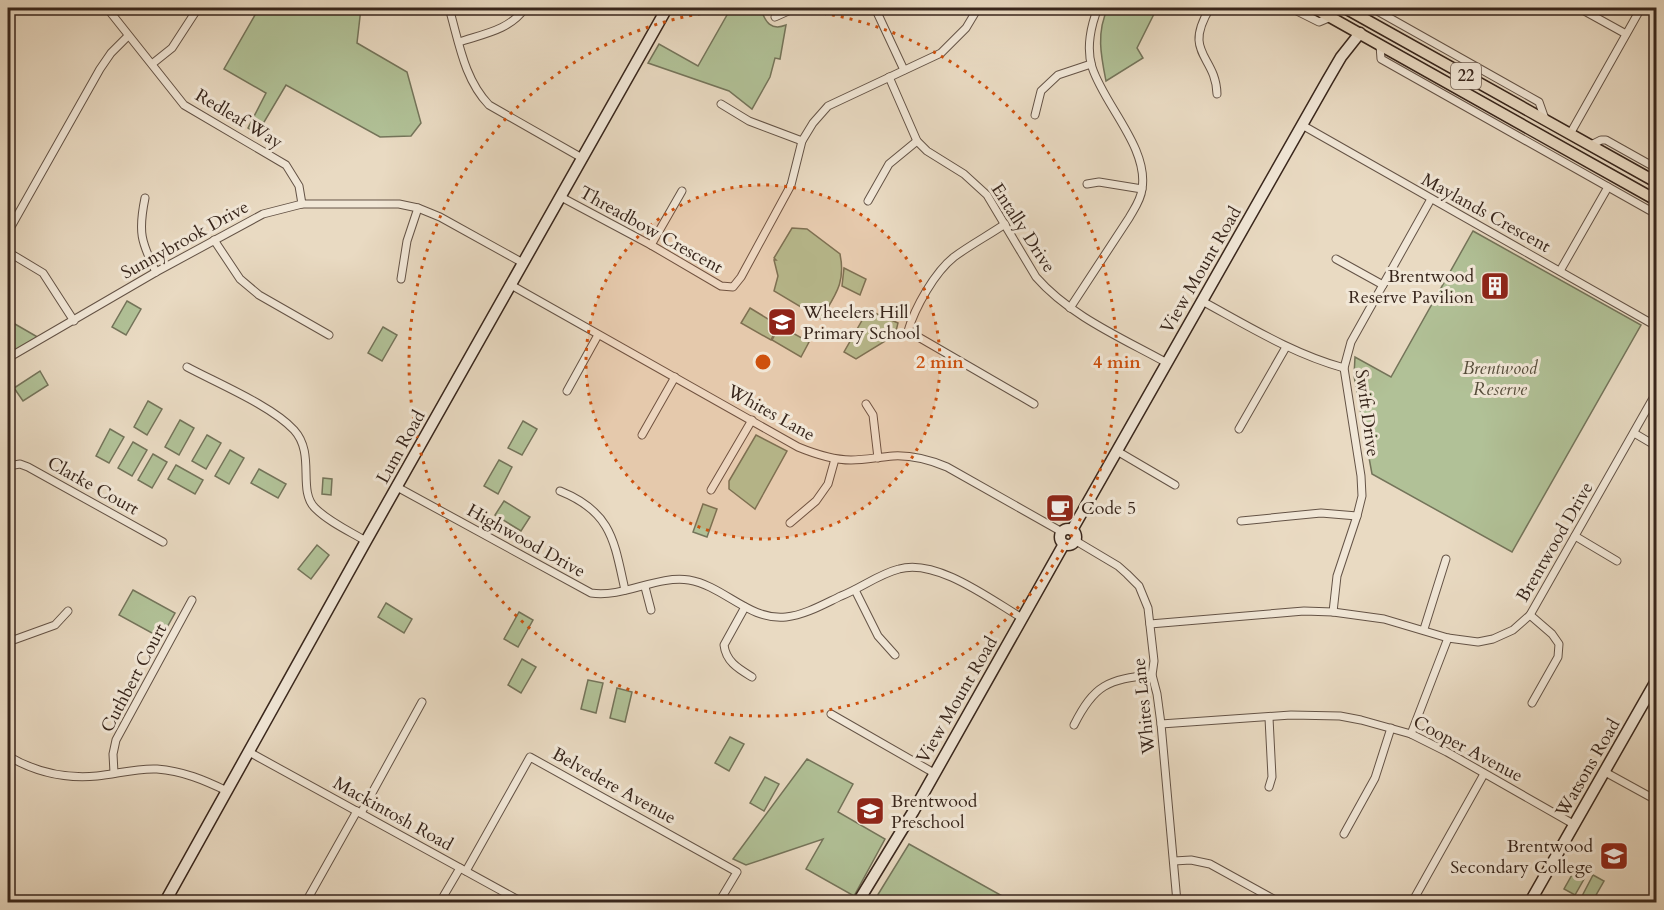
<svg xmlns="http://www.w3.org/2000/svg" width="1664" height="910" font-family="Cardo,serif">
  <rect width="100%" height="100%" fill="#e9dac2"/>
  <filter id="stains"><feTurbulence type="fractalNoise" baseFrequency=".00333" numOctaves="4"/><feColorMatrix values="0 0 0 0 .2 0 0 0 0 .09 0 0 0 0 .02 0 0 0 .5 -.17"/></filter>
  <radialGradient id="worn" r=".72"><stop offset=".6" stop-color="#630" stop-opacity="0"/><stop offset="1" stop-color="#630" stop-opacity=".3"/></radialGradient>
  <g fill="#b1c197" stroke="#74745a" stroke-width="1.5">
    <polygon points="259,8 361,8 357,43 407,72 421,123 411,136 380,137 286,85 257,134 248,128 266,93 224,69"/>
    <path d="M731 8H758L761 9C765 22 771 31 786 25L780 59 775 58 770 77 752 109 729 91 648 63 659 44 698 66Z"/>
    <path d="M1108 8H1157L1137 48 1143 58 1106 81C1101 56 1096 32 1108 8Z"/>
    <path d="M792 228 807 229 840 254C846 283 835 295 821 319L774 291 778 276 774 260H776L774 258Z"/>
    <polygon points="1473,231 1641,325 1512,552 1372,474 1354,376 1355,357 1391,377"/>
    <polygon points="844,268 866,279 860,295 842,286"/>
    <polygon points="127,301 141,309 126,335 112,327"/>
    <polygon points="750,308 778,325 771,340 741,323"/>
    <polygon points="868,310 898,323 895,335 856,359 844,352"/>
    <polygon points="8,320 41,339 8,357"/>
    <polygon points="780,326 809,342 801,357 772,340"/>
    <polygon points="383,327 397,335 382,361 368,353"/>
    <polygon points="40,371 48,385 23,401 14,388"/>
    <polygon points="148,401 162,409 147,435 134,427"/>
    <polygon points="180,420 194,428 179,455 165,447"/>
    <polygon points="523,421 537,429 522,455 508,448"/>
    <polygon points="110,429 124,437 109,463 96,456"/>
    <polygon points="207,435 221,443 206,469 192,461"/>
    <polygon points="756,435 787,451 755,509 729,489 729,481"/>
    <polygon points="133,442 147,450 132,476 118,468"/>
    <polygon points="230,450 244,458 229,484 215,476"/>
    <polygon points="153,454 167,462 152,488 138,480"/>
    <polygon points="499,460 512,467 498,494 484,486"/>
    <polygon points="176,465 203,480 195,494 168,479"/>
    <polygon points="259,469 286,484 278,498 251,483"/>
    <polygon points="323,478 332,479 331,495 322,494"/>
    <polygon points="504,501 530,517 521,531 495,515"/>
    <polygon points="703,504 717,509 707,537 693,532"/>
    <polygon points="317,545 329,555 311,579 298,569"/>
    <polygon points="133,590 175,613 161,638 119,615"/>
    <polygon points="386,603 412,619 404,633 378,617"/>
    <polygon points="519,612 533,620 518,647 504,639"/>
    <polygon points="522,659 536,667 521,693 508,685"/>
    <polygon points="588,680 603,683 596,713 581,709"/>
    <polygon points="617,688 632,692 625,722 610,718"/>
    <polygon points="730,737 744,744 729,771 715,763"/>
    <polygon points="807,759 853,784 838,812 885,839 854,896 806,869 823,839 746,865 733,859"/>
    <polygon points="765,777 779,784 764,811 750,803"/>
    <polygon points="909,844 1013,902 876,902 874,901"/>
    <polygon points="1577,866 1588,872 1575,895 1564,889"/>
    <polygon points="1593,875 1604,881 1592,902 1581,898"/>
  </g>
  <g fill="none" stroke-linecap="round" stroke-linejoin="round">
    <g stroke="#645346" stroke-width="9">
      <g id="street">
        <polyline points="107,8 184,105 286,165 299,186 302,204"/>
        <path d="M449 8C459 42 464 79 489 105L582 158"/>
        <polyline points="875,8 904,70"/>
        <path d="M1210 8C1182 54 1216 55 1217 94"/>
        <polyline points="1291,8 1319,22 1331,17"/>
        <polyline points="1372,8 1539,102 1545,119"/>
        <polyline points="1579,8 1626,34"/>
        <polyline points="775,17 795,8"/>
        <path d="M459 42C483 34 510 30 525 8"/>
        <polyline points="1380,45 1381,59 1656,214"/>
        <polyline points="152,64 172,48 198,8"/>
        <path d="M889 77 917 141 927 151 964 174 987 195 1036 277C1070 316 1122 338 1167 363"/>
        <polyline points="721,104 749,121 802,141"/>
        <polyline points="1035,115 1041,91 1058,75 1091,64"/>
        <polyline points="1302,125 1656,326"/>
        <polyline points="1570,134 1641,8"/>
        <polyline points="1591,145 1601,140 1606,140 1656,168"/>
        <polyline points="1087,184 1099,182 1142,189"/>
        <polyline points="561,197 651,245 721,286 733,287 741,277 791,185 802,141 813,123 828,106 941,53 966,28 978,8"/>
        <path d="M145 198C138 232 141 242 156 272"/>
        <polyline points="868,201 889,164 917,141"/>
        <path d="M1005 224C989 235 970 245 954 257 935 272 915 307 908 331L1034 404"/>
        <polyline points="8,232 100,69 111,53 128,36"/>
        <polyline points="214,240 240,279 259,295 329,335"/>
        <polyline points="651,245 682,191"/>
        <polyline points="8,252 43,273 74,321"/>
        <polyline points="1336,259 1383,285"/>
        <polyline points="1560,271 1608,187"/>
        <polyline points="401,279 407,241 418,208"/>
        <path d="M511 285 798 447C815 454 832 460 851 460 865 460 879 457 893 456 911 455 930 460 947 467L1062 532"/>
        <path d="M1202 301C1248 326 1293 354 1344 368"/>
        <path d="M1070 308 1129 218C1134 209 1141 200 1142 189 1149 148 1104 105 1092 67 1086 48 1091 25 1098 8"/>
        <polyline points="8,358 156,272 263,214 302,204 399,204 418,208 440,217 523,263"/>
        <path d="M187 367C217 383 272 406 294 430 316 454 297 490 315 508 329 522 349 531 366 541"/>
        <polyline points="567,391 598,335"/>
        <polyline points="866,404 873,415 878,458"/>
        <polyline points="1239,429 1286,347"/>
        <polyline points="1634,433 1656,446"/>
        <polyline points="642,435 675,377"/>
        <polyline points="1117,451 1175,485"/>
        <polyline points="8,466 20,464 28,467 163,542"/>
        <path d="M397 487 591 593C624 598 657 575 689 580 724 586 749 621 786 617 805 615 824 604 841 596 861 588 879 574 899 569 936 558 990 599 1022 618"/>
        <polyline points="711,490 752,420"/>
        <path d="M560 491C612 512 614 541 625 590"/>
        <polyline points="1241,521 1321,513 1357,516"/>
        <polyline points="790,523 816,501 828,484 835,459"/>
        <polyline points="1575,536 1617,561"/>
        <polyline points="1076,541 1118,566 1127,574 1139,586 1148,608 1154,661 1152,675 1157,694 1161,724 1177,902"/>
        <polyline points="645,587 651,610"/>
        <polyline points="855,590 878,636 895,655"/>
        <path d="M745 607 724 645C726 662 739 669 752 677"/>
        <polyline points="1333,612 1337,576 1357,516 1362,496 1361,476 1344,368 1351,342 1431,199"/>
        <polyline points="1530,615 1552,634 1559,644 1558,657 1532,703"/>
        <polyline points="1150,624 1304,611 1333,612 1384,619 1448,638 1478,642 1493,639 1513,630 1530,615 1656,393"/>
        <polyline points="1424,629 1446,559"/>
        <polyline points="8,642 55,625 68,611"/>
        <polyline points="831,714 934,773"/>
        <polyline points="1161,724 1291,715 1340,716 1361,720 1411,734 1447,752 1575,825"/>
        <path d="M1074 725C1094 685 1108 679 1152 675"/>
        <polyline points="1411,734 1448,638"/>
        <polyline points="249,752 522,902"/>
        <path d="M8 756C35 772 65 779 97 776 117 774 136 768 157 769 183 771 204 780 227 791"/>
        <polyline points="1605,772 1656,800"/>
        <polyline points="114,773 113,754 116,740 192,600"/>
        <polyline points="1269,787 1272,777 1269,718"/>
        <polyline points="361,813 422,702"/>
        <polyline points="1344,834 1375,778 1391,728"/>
        <polyline points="1174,861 1191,860 1210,864 1279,902"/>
        <polyline points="466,871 530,757 737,872 719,902"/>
        <polyline points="307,900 357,811"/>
        <polyline points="440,902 460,868"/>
        <polyline points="1409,902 1415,897 1484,774"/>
      </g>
    </g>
    <g stroke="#38261c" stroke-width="13">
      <g id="secondary">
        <circle cx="1068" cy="537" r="8"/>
        <polyline points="1072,530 1327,81 1341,57 1360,33"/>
        <polyline points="165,902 366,541 667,8"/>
        <polyline points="858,902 913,812 1064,544"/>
        <polyline points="1530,902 1656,681"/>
      </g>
    </g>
    <g stroke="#38261c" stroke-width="13">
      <g id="primary">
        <polyline points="1314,8 1656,200"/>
        <polyline points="1345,8 1656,182"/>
      </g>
    </g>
    <use href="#street" stroke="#f1e7d7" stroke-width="7"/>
    <use href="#secondary" stroke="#f1e7d7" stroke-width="10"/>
    <use href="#primary" stroke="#e9dac2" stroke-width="10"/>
  </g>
  <circle cx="763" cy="362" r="177" fill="#ce510e" fill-opacity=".12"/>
  <g fill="none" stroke="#ce510e" stroke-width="3" stroke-dasharray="3 6">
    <circle cx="763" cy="362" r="177"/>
    <circle cx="763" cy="362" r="354"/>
  </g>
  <defs>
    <g id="building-square" transform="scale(1.5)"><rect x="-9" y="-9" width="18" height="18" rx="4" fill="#8f2418" stroke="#f1e7d7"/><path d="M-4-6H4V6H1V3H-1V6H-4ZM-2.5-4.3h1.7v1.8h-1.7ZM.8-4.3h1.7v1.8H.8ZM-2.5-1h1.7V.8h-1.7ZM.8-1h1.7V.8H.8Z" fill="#fff"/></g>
    <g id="school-square" transform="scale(1.5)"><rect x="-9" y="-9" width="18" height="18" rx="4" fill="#8f2418" stroke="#f1e7d7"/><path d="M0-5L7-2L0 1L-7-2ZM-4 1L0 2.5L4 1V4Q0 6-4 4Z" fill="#fff"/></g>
    <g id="cafe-square" transform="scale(1.5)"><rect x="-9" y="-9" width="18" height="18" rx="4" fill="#8f2418" stroke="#f1e7d7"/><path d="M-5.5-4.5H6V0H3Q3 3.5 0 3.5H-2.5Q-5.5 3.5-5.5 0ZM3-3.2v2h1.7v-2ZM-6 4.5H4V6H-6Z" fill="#fff"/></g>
  </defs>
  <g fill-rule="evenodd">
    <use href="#building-square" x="1495" y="286"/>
    <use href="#school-square" x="782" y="322"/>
    <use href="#cafe-square" x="1060" y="508"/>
    <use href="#school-square" x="870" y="811"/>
    <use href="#school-square" x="1614" y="856"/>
  </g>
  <g text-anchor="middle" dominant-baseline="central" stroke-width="6" stroke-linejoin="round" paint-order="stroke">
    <rect fill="#f1e7d7" stroke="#706054" stroke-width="1.5" x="1451" y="63" width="30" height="26" rx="4.5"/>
    <g font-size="16" font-weight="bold" fill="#38261c">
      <text x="1466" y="76">22</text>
    </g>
    <g font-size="18" fill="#38261c" stroke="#f1e7d7">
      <text transform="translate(239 119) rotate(31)">Redleaf Way</text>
      <text transform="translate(1486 213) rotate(29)">Maylands Crescent</text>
      <text transform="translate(1023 228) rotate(57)">Entally Drive</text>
      <text transform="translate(651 230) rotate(29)">Threadbow Crescent</text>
      <text transform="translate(185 240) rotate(-29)">Sunnybrook Drive</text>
      <text transform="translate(1201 270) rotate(-60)">View Mount Road</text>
      <text transform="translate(771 413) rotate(29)">Whites Lane</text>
      <text transform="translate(1367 413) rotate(82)">Swift Drive</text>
      <text transform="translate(401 447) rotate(-61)">Lum Road</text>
      <text transform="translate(93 486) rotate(29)">Clarke Court</text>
      <text transform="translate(526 541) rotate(29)">Highwood Drive</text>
      <text transform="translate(1555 542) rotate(-60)">Brentwood Drive</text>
      <text transform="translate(134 678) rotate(-62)">Cuthbert Court</text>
      <text transform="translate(957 700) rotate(-60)">View Mount Road</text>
      <text transform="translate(1144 706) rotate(-96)">Whites Lane</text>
      <text transform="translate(1468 749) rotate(28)">Cooper Avenue</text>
      <text transform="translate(1588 768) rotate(-60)">Watsons Road</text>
      <text transform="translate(614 786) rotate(29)">Belvedere Avenue</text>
      <text transform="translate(393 814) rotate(29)">Mackintosh Road</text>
    </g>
    <g font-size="18" fill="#38261c" stroke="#f1e7d7" text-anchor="start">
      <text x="1474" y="276" text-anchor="end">Brentwood<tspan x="1474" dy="21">Reserve Pavilion</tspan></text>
      <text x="803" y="312">Wheelers Hill<tspan x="803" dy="21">Primary School</tspan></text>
      <text x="1081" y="508">Code 5</text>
      <text x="891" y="801">Brentwood<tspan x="891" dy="21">Preschool</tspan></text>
      <text x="1593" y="846" text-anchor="end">Brentwood<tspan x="1593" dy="21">Secondary College</tspan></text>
    </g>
    <g font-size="18" font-style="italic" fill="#564d3b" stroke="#f1e7d7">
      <text x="1500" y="368">Brentwood<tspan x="1500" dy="21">Reserve</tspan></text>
    </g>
  </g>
  <circle cx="763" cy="362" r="9" fill="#ce510e" stroke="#f1e7d7" stroke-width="3"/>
  <g font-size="18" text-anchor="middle" font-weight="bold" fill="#ce510e" stroke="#f1e7d7" stroke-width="6" stroke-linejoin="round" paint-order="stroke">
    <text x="940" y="368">2 min</text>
    <text x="1117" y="368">4 min</text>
  </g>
  <rect width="1664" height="910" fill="none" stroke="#e9dac2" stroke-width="30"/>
  <rect x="9" y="9" width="1646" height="892" fill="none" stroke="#38261c" stroke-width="3"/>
  <rect x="15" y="15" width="1634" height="880" fill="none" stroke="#38261c" stroke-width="1.5"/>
  <rect width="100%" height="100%" filter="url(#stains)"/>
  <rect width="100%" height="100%" fill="url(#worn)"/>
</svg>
